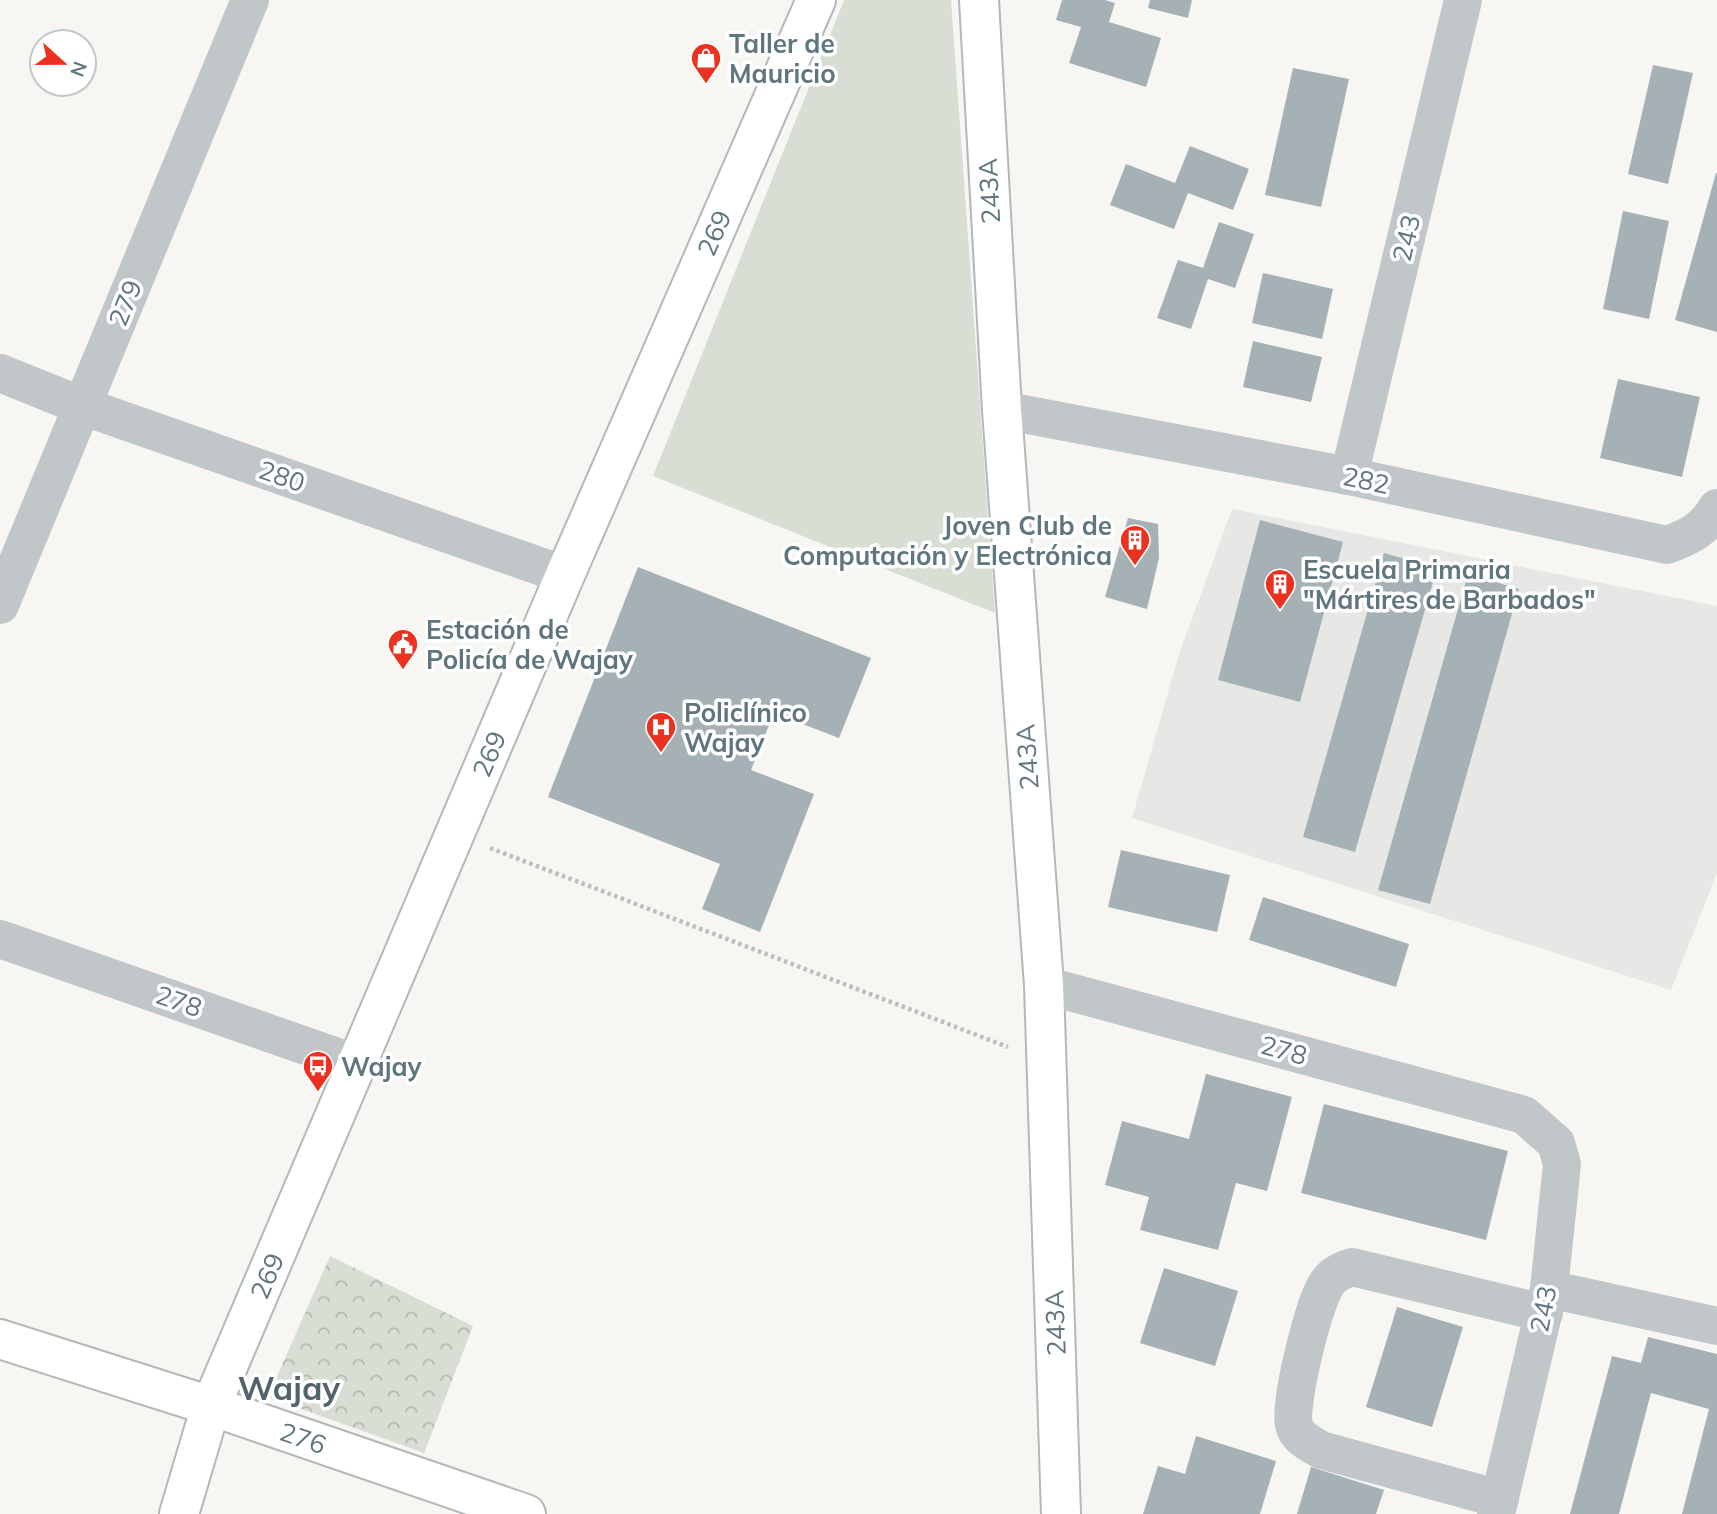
<svg xmlns="http://www.w3.org/2000/svg" width="1717" height="1514" font-family="Mulish,sans-serif">
  <defs>
    <pattern id="forest-crowns" width="20" height="18" patternUnits="userSpaceOnUse" patternTransform="scale(1.75)"><rect width="20" height="18" fill="#d9ded4"/><path d="M2 6a3 3 0 1 1 6 0M12 15a3 3 0 1 1 6 0" fill="none" stroke="#b3b9b1"/></pattern>
  </defs>
  <rect width="100%" height="100%" fill="#f7f6f3"/>
  <polygon fill="#e7e8e6" points="1232,509 1717,606 1717,873 1671,990 1132,818 1179,654"/>
  <polygon fill="#d9ded4" points="844,0 951,0 995,613 653,476"/>
  <polygon fill="url(#forest-crowns)" points="330,1256 473,1326 424,1453 268,1397"/>
  <g fill="#a6b1b5">
    <polygon points="1062,0 1105,0 1115,3 1109,22 1161,38 1146,87 1069,63 1081,27 1056,20"/>
    <polygon points="1150,0 1192,0 1188,18 1148,8"/>
    <polygon points="1653,65 1693,73 1668,184 1628,174"/>
    <polygon points="1293,68 1349,79 1321,207 1265,195"/>
    <polygon points="1190,146 1249,169 1233,210 1188,193 1174,229 1110,205 1126,164 1175,183"/>
    <polygon points="1716,173 1717,173 1717,332 1675,320"/>
    <polygon points="1623,211 1669,221 1649,319 1603,309"/>
    <polygon points="1219,222 1254,234 1235,288 1208,279 1191,329 1157,318 1178,260 1203,268"/>
    <polygon points="1263,273 1333,289 1322,339 1252,323"/>
    <polygon points="1253,341 1322,357 1311,402 1243,387"/>
    <polygon points="1618,379 1700,397 1682,477 1600,458"/>
    <polygon points="1128,518 1158,524 1159,558 1147,609 1105,597"/>
    <polygon points="1260,520 1343,542 1300,702 1218,680"/>
    <polygon points="1384,553 1437,568 1355,852 1303,837"/>
    <polygon points="638,567 871,658 839,738 774,713 751,770 814,794 760,932 702,909 720,864 548,797"/>
    <polygon points="1468,574 1519,589 1430,904 1378,890"/>
    <polygon points="1121,850 1230,875 1217,932 1108,907"/>
    <polygon points="1263,897 1409,944 1396,987 1249,940"/>
    <polygon points="1206,1074 1292,1097 1267,1191 1236,1183 1218,1250 1140,1230 1149,1197 1105,1185 1122,1121 1189,1139"/>
    <polygon points="1324,1104 1508,1151 1486,1240 1301,1193"/>
    <polygon points="1164,1268 1238,1291 1215,1366 1140,1343"/>
    <polygon points="1397,1307 1463,1327 1432,1427 1366,1407"/>
    <polygon points="1648,1337 1717,1354 1717,1514 1682,1514 1709,1409 1651,1393 1619,1514 1570,1514 1612,1356 1641,1363"/>
    <polygon points="1196,1436 1276,1461 1260,1514 1143,1514 1158,1466 1185,1474"/>
    <polygon points="1311,1467 1384,1490 1376,1514 1297,1514"/>
  </g>
  <g fill="none" stroke-linecap="round" stroke-linejoin="round">
    <g stroke="#b2b9bc" stroke-width="42">
      <g id="major">
        <polyline points="979,0 1002,410 1044,985 1061,1514"/>
        <polyline points="0,1339 211,1406 526,1514"/>
        <polyline points="179,1514 211,1406 565,575 816,0"/>
      </g>
    </g>
    <polyline stroke="#bbbfc1" stroke-width="4.5" stroke-dasharray="3.5 3.5" stroke-linecap="butt" points="490,848 1008,1047"/>
    <g stroke="#c1c7c9" stroke-width="38">
      <polyline points="0,373 82,406 565,575"/>
      <path d="M1002 410 1349 476 1667 545C1689 537 1705 529 1717 508"/>
      <polyline points="1349,476 1463,0"/>
      <polyline points="0,605 250,0"/>
      <polyline points="0,939 357,1064"/>
      <polyline points="1044,985 1524,1115 1556,1143 1562,1164 1549,1289 1496,1514"/>
      <polyline points="1549,1289 1717,1326"/>
      <path d="M1500 1499 1321 1450C1311 1444 1297 1438 1294 1425 1289 1403 1313 1306 1326 1285 1331 1276 1342 1270 1352 1267L1544 1313"/>
    </g>
    <use href="#major" stroke="#fff" stroke-width="38"/>
  </g>
  <defs>
    <g id="shop-pin" transform="scale(1.575)"><path d="M0 17L-7.5 6A9.5 9.5 0 1 1 7.5 6Z" fill="#eb311f" stroke="#fff"/><path d="M-5-2.5h2.3a2.7 3.5 0 0 1 5.4 0H5L5.5 6h-11ZM-1.5-2.5h3a1.5 2.3 0 0 0-3 0Z" fill="#fff"/></g>
    <g id="building-pin" transform="scale(1.575)"><path d="M0 17L-7.5 6A9.5 9.5 0 1 1 7.5 6Z" fill="#eb311f" stroke="#fff"/><path d="M-4-6H4V6H1V3H-1V6H-4ZM-2.5-4.3h1.7v1.8h-1.7ZM.8-4.3h1.7v1.8H.8ZM-2.5-1h1.7V.8h-1.7ZM.8-1h1.7V.8H.8Z" fill="#fff"/></g>
    <g id="civic-pin" transform="scale(1.575)"><path d="M0 17L-7.5 6A9.5 9.5 0 1 1 7.5 6Z" fill="#eb311f" stroke="#fff"/><path d="M-.6-6.5H3V-4.5H.6V-3L4-1V1h2V6H-6V1h2V-1L-.6-3ZM-1.2 2.5V6h2.4V2.5Z" fill="#fff"/></g>
    <g id="hospital-pin" transform="scale(1.575)"><path d="M0 17L-7.5 6A9.5 9.5 0 1 1 7.5 6Z" fill="#eb311f" stroke="#fff"/><path d="M-5-5h3v3.5h4V-5h3V5h-3V1.5h-4V5h-3Z" fill="#fff"/></g>
    <g id="bus-pin" transform="scale(1.575)"><path d="M0 17L-7.5 6A9.5 9.5 0 1 1 7.5 6Z" fill="#eb311f" stroke="#fff"/><path d="M-5-6H5V4H4V6H2V4H-2V6H-4V4H-5ZM-3.5-4V0h7V-4ZM-3.5 1.2v1.5H-2V1.2ZM2 1.2v1.5H3.5V1.2Z" fill="#fff"/></g>
  </defs>
  <g fill-rule="evenodd">
    <use href="#shop-pin" x="706" y="58"/>
    <use href="#building-pin" x="1135" y="540"/>
    <use href="#building-pin" x="1280" y="584"/>
    <use href="#civic-pin" x="403" y="644"/>
    <use href="#hospital-pin" x="661" y="727"/>
    <use href="#bus-pin" x="318" y="1066"/>
  </g>
  <g text-anchor="middle" dominant-baseline="central" stroke-width="7" stroke-linejoin="round" paint-order="stroke">
    <g font-size="26" font-weight="bold" fill="#60767f" stroke="#fff" text-anchor="start">
      <text x="729" y="43">Taller de<tspan x="729" dy="30">Mauricio</tspan></text>
      <text x="1112" y="525" text-anchor="end">Joven Club de<tspan x="1112" dy="30">Computación y Electrónica</tspan></text>
      <text x="1303" y="569">Escuela Primaria<tspan x="1303" dy="30">"Mártires de Barbados"</tspan></text>
      <text x="426" y="629">Estación de<tspan x="426" dy="30">Policía de Wajay</tspan></text>
      <text x="684" y="712">Policlínico<tspan x="684" dy="30">Wajay</tspan></text>
      <text x="341" y="1066">Wajay</text>
    </g>
    <g font-size="26" fill="#60767f" stroke="#fff">
      <text transform="translate(989 191) rotate(-93)">243A</text>
      <text transform="translate(714 233) rotate(-66)">269</text>
      <text transform="translate(1406 238) rotate(-77)">243</text>
      <text transform="translate(125 303) rotate(-68)">279</text>
      <text transform="translate(282 476) rotate(19)">280</text>
      <text transform="translate(1366 480) rotate(12)">282</text>
      <text transform="translate(489 754) rotate(-67)">269</text>
      <text transform="translate(1027 757) rotate(-94)">243A</text>
      <text transform="translate(179 1001) rotate(19)">278</text>
      <text transform="translate(1284 1050) rotate(15)">278</text>
      <text transform="translate(267 1276) rotate(-67)">269</text>
      <text transform="translate(1543 1309) rotate(-79)">243</text>
      <text transform="translate(1055 1323) rotate(-92)">243A</text>
      <text transform="translate(303 1438) rotate(19)">276</text>
    </g>
    <g font-size="33" font-weight="bold" fill="#52636a" stroke="#fff">
      <text x="289" y="1387">Wajay</text>
    </g>
  </g>
  <g transform="translate(63 63) rotate(111)"><circle r="33" fill="#ffffff" stroke="#bfc8cc" stroke-width="2"/>
  <path d="M0-5L12 26L0 18L-12 26Z" fill="#eb311f"/>
  <text y="-10" font-size="19" font-weight="bold" text-anchor="middle" fill="#60767f">N</text>
  </g>
</svg>
